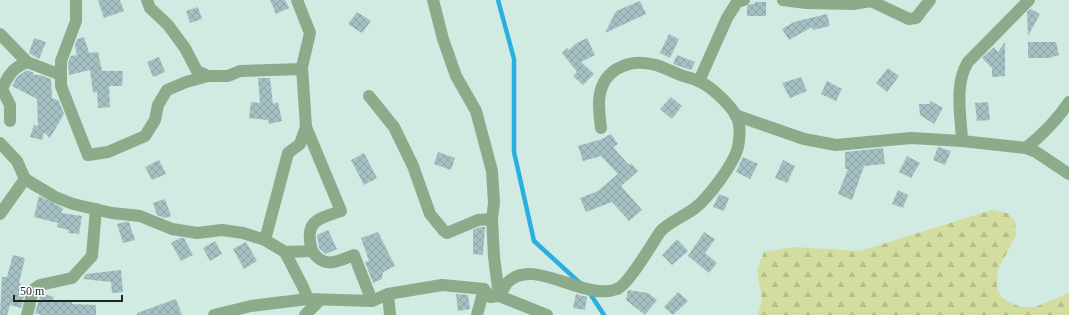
<svg xmlns="http://www.w3.org/2000/svg" width="1069" height="315" font-family="Georgia,serif">
  <defs>
    <pattern id="forest-firs" width="22" height="20" patternUnits="userSpaceOnUse"><rect width="22" height="20" fill="#d3dda0"/><path d="M5 1l3.5 6h-7zM16 11l3.5 6h-7z" fill="#b5be8a"/></pattern>
    <pattern id="building-cross-hatch" width="8" height="8" patternUnits="userSpaceOnUse"><rect width="8" height="8" fill="#a5c0c2"/><path d="M0 0l8 8M0 8l8-8" fill="none" stroke="#8da5a6"/></pattern>
  </defs>
  <rect width="100%" height="100%" fill="#d1ebe2"/>
  <polygon fill="url(#forest-firs)" points="992,210 1007,213 1015,221 1016,235 998,270 997,289 1002,298 1020,307 1035,307 1069,293 1069,315 758,315 762,300 757,269 764,252 794,247 860,251"/>
  <g fill="none" stroke-linecap="round" stroke-linejoin="round">
    <g stroke="#2bafe0" stroke-width="4.5">
      <polyline points="498,0 514,59 514,152 534,241 581,284"/>
      <polyline points="589,292 604,315"/>
    </g>
  </g>
  <g fill="url(#building-cross-hatch)">
    <polygon points="98,0 120,0 124,11 104,18"/>
    <polygon points="270,0 285,0 289,8 276,14"/>
    <polygon points="640,1 646,14 605,33 616,11"/>
    <polygon points="755,2 766,2 766,16 747,16 747,6 750,4 755,4"/>
    <polygon points="198,7 202,19 190,23 186,11"/>
    <polygon points="1031,9 1040,14 1028,36 1027,12"/>
    <polygon points="357,12 371,21 362,33 348,24"/>
    <polygon points="827,14 830,26 813,30 812,27 789,40 782,29 794,22"/>
    <polygon points="669,34 679,39 670,58 660,53"/>
    <polygon points="84,37 89,53 98,52 102,71 123,71 122,86 109,86 110,107 98,108 97,92 93,93 90,70 69,75 68,62 71,56 77,55 75,46 77,39"/>
    <polygon points="34,38 46,42 39,59 29,53"/>
    <polygon points="587,38 595,55 581,62 594,74 583,85 573,76 577,72 562,53 567,48 569,50 575,44"/>
    <polygon points="1005,42 1005,76 992,77 992,68 982,58 994,47 998,52"/>
    <polygon points="1028,42 1056,42 1059,55 1049,58 1028,58"/>
    <polygon points="677,55 695,62 691,70 673,64"/>
    <polygon points="159,57 165,72 153,77 147,62"/>
    <polygon points="888,68 899,76 887,92 876,83"/>
    <polygon points="27,70 34,73 33,75 40,75 51,79 52,98 59,101 64,114 50,138 44,132 42,140 30,137 34,125 38,126 37,99 12,86 17,77"/>
    <polygon points="801,77 807,91 790,98 782,83"/>
    <polygon points="258,78 270,78 273,104 278,102 282,121 269,124 268,120 249,118 251,102 260,103"/>
    <polygon points="827,81 842,89 836,101 821,94"/>
    <polygon points="671,97 682,106 672,119 660,109"/>
    <polygon points="931,101 943,108 934,124 920,115 919,104 929,104"/>
    <polygon points="988,102 990,120 977,121 975,103"/>
    <polygon points="611,134 618,144 613,147 629,165 631,163 638,171 621,186 642,210 629,221 612,202 586,212 580,198 598,191 618,174 601,156 583,161 578,146 602,139"/>
    <polygon points="938,147 951,151 945,165 933,160"/>
    <polygon points="883,148 885,164 864,166 852,200 838,194 848,169 845,169 845,152"/>
    <polygon points="438,152 455,158 451,170 434,164"/>
    <polygon points="364,153 377,178 364,185 351,160"/>
    <polygon points="907,156 920,163 911,178 899,172"/>
    <polygon points="743,157 758,164 750,179 736,172"/>
    <polygon points="159,160 166,174 152,180 145,167"/>
    <polygon points="783,160 795,166 787,183 775,178"/>
    <polygon points="898,190 908,195 903,208 892,204"/>
    <polygon points="719,194 729,198 724,211 713,207"/>
    <polygon points="39,196 63,208 61,213 82,216 79,234 68,233 69,230 57,227 58,223 34,217"/>
    <polygon points="165,199 171,216 165,218 157,215 153,203"/>
    <polygon points="125,222 129,222 135,240 123,243 117,224"/>
    <polygon points="480,227 485,227 483,255 473,254 473,230"/>
    <polygon points="328,230 337,249 326,254 319,248 317,235"/>
    <polygon points="378,232 395,266 383,272 382,279 373,283 365,262 369,261 361,238"/>
    <polygon points="704,232 715,239 705,253 717,263 709,273 688,256"/>
    <polygon points="180,238 184,238 193,255 181,261 171,243"/>
    <polygon points="677,239 688,251 672,265 662,255"/>
    <polygon points="215,241 222,254 210,261 203,248"/>
    <polygon points="246,242 257,261 244,269 233,249"/>
    <polygon points="13,255 25,258 19,283 21,284 20,287 26,289 21,308 10,305 7,315 0,315 2,277 7,277"/>
    <polygon points="121,270 123,292 112,293 111,282 83,279 86,274"/>
    <polygon points="628,290 648,293 657,300 645,315 626,300"/>
    <polygon points="678,292 688,301 673,315 664,307"/>
    <polygon points="41,293 54,297 52,301 72,301 72,304 96,305 96,315 42,315 35,313"/>
    <polygon points="456,294 468,295 470,309 458,311"/>
    <polygon points="576,294 587,297 585,310 573,308"/>
    <polygon points="176,299 182,315 137,315 137,313"/>
  </g>
  <g fill="none" stroke-linecap="round" stroke-linejoin="round">
    <g stroke="#8bab8a" stroke-width="12">
      <polyline points="76,0 76,21 61,61 61,86 88,155 108,152 145,136 155,120 158,105 167,90 186,82 208,76 228,76 240,71 302,69"/>
      <polyline points="147,0 150,8 168,25 185,48 197,71 208,76"/>
      <polyline points="433,0 443,39 456,76 476,111 492,171 494,203 492,219 494,257 499,296 547,315"/>
      <polyline points="783,0 806,3 853,4 871,1 909,19 916,18 930,0"/>
      <polyline points="0,34 27,62 61,75"/>
      <polyline points="699,81 727,18 737,2 744,0"/>
      <polyline points="369,96 394,127 413,166 430,214 444,231 447,233 478,220 492,219"/>
      <polyline points="735,115 804,139 836,145 911,138 962,141 1026,148 1036,152 1069,174"/>
      <path d="M10 121V105L2 89C8 75 13 68 27 62"/>
      <path d="M962 141C961 116 954 84 968 62L1029 0"/>
      <polyline points="0,143 17,161 25,179 55,197 73,204 112,213 140,216 172,229 197,233 222,230 243,233 265,240 285,252 303,287 308,299"/>
      <path d="M1026 148C1043 134 1057 120 1069 102"/>
      <polyline points="0,214 25,179"/>
      <polyline points="265,240 288,153 300,144 306,127 302,67 310,33 297,0"/>
      <path d="M312 251C324 269 337 262 354 255L372 301"/>
      <path d="M285 252 312 251C304 222 316 219 341 211L306 127"/>
      <polyline points="388,294 390,315"/>
      <polyline points="27,315 33,290 40,285 72,278 92,256 96,209"/>
      <path d="M214 315 251 306 308 299 372 301 388 294 442 285 484 289 490 297 499 296C502 292 504 287 507 283 533 255 584 302 617 289 628 285 652 244 660 232 668 222 685 216 695 208 708 198 734 164 738 147 740 137 741 125 736 115 729 104 710 85 698 81 692 78 685 77 678 74 671 71 663 67 656 65 627 57 599 71 599 104 599 112 600 120 601 128"/>
      <polyline points="305,315 320,300"/>
      <polyline points="477,315 484,289"/>
    </g>
  </g>
  <path d="M14 295v6h108v-6" fill="none" stroke="#1a2420" stroke-width="2"/>
  <text x="20" y="295" font-size="12" fill="#1a2420" stroke="#ffffff" stroke-width="3" paint-order="stroke">50 m</text>
</svg>
